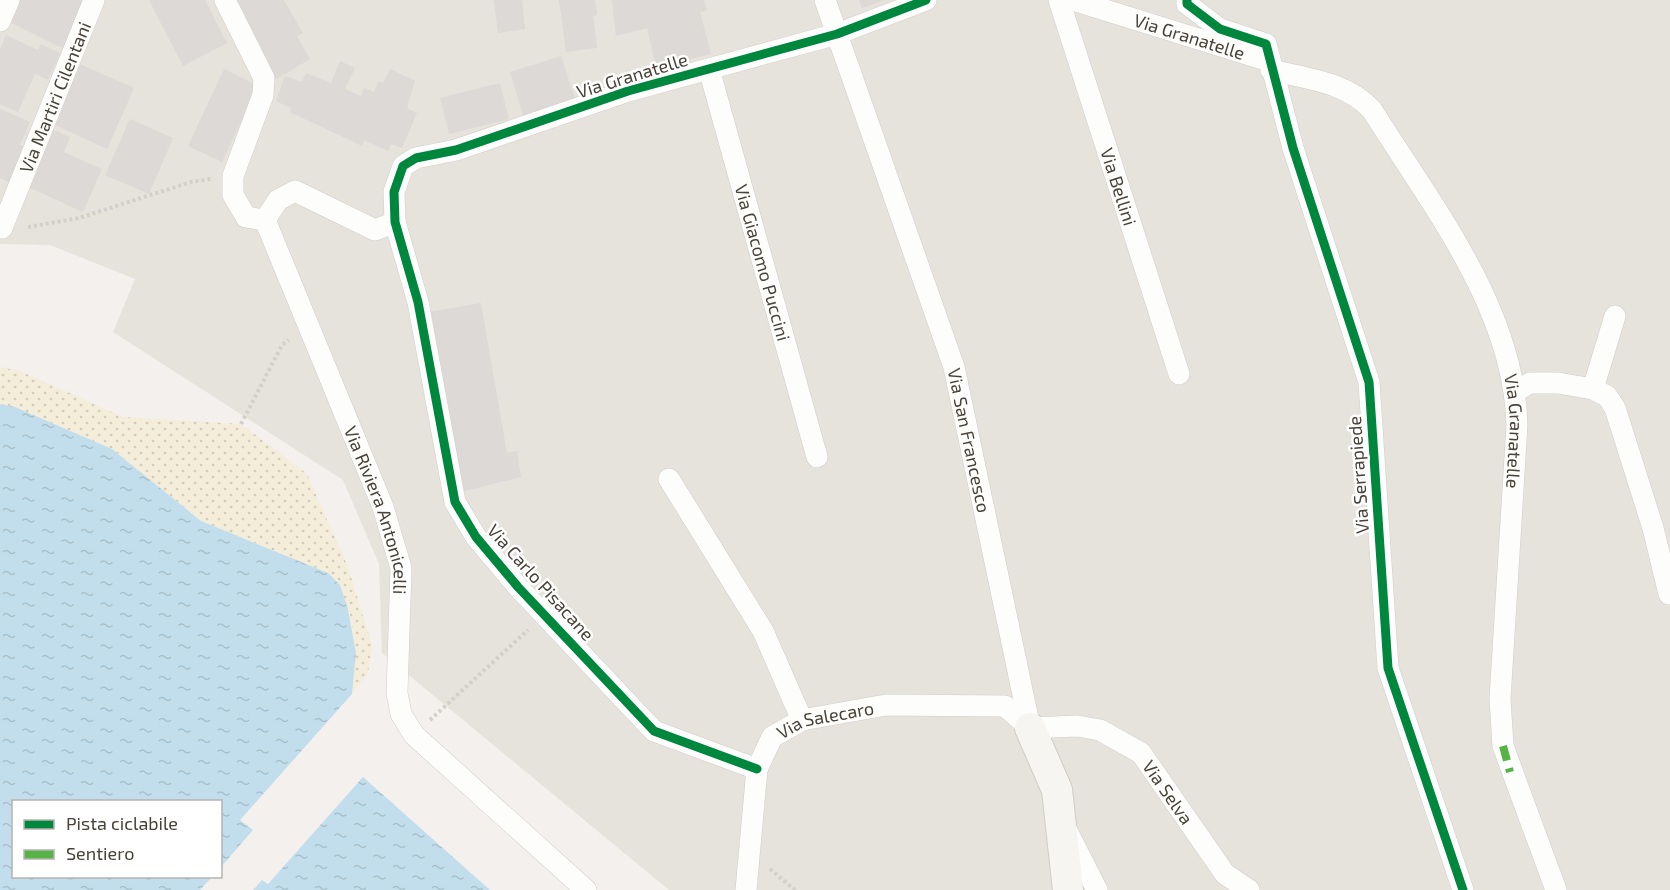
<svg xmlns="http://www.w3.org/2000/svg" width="1670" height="890" font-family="'Exo 2',sans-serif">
  <defs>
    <pattern id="sand-dots" width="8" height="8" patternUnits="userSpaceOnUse" patternTransform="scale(1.5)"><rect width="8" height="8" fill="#f4edda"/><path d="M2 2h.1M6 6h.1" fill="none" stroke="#d3ccbc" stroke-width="1.8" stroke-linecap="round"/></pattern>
    <pattern id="water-ripples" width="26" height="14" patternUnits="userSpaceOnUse" patternTransform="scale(1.5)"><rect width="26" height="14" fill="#c2deec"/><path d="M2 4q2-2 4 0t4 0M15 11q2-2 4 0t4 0" fill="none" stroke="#a8c0cb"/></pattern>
  </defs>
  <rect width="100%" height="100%" fill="#f3f0ed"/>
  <polygon fill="#e6e2dc" points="0,0 1670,0 1670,890 669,890 382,653 379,564 343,480 113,332 135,279 50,245 0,244"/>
  <path fill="url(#sand-dots)" d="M0 367 20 371 123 417 241 424 307 474 348 567 372 646 368 673 352 694C356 654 358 605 328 573L201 521 112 449 15 407 0 404Z"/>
  <g fill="url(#water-ripples)">
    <polygon points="0,404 15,407 112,449 201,521 328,573 340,585 348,609 356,653 352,694 240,820 253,830 221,867 220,802 14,802 14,876 212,877 200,890 0,890"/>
    <polygon points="363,777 490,890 253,890 262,880 268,884"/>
  </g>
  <g fill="#dcd9d6">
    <polygon points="19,0 87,0 64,49 9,22"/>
    <polygon points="149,0 205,0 227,43 183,66"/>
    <polygon points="231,0 284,0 303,33 297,36 310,59 273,81"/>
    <polygon points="494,0 522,0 525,29 498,33"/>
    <polygon points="559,0 595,0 597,15 593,16 597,48 566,52"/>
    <polygon points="612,0 704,0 707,10 700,12 711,54 656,68 647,28 616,36"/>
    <polygon points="859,0 885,0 862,8"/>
    <polygon points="6,35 38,50 41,44 60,53 48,80 35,74 18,112 0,104 0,50"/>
    <polygon points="561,56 576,102 524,118 510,72"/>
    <polygon points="340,61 355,68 345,89 361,96 364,88 374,92 378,81 383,83 390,69 415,81 407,108 417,113 402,148 391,144 388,151 364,140 362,146 290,112 291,108 276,101 285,76 302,82 306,73 331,83"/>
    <polygon points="80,64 134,88 107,149 53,124"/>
    <polygon points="224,69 258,86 222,162 188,146"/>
    <polygon points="500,83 509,119 449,134 440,98"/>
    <polygon points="0,109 30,122 20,145 29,148 13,184 0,178"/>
    <polygon points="130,119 173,138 149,194 105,175"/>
    <polygon points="51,129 70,137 64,152 102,169 83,212 26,186"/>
    <polygon points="481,303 507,453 517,451 521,477 461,492 429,312"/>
  </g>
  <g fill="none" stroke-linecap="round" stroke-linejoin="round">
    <g stroke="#d1cecb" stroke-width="22">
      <g id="street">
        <polyline points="225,0 264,78 263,95 233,176 233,195 246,217 265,220"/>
        <path id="s1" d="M825 0 954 367 1030 728"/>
        <path id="s2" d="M1059 0 1179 374"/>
        <path id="s3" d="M1073 0 1269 61"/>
        <polyline points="1187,0 1187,4 1220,29 1266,44 1293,148 1369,382 1388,668 1463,890"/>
        <polyline points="0,21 9,0"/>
        <path id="s4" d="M709 69 817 457"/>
        <path id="s5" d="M1271 70C1307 79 1347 82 1372 110 1432 206 1514 308 1517 425L1500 699 1503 746 1556 890"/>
        <path id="s6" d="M265 220 383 507 401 568 397 693 401 714 414 735 586 890"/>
        <polyline points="265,220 278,200 295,191 375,230 395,222"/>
        <path id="s7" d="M2 228 94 0"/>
        <polyline points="1593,389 1615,316"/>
        <polyline points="1516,391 1530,383 1558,383 1593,389 1607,396 1615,408 1653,528 1669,594"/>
        <polyline points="669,479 763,631 802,720"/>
        <path id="s8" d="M1030 728 1077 726 1100 730 1141 753 1225 874 1249 890"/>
        <polyline points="757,769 654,731 518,587 476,537 455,502 418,302 395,222 394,192 403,166 416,158 456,150 628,91 837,34 926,0"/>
        <polyline points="1066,829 1097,890"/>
        <path id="s9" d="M746 890 757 769 772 737 802 720 886 705 1005 706 1030 728"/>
      </g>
    </g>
    <g stroke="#d1cdc5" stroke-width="32">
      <polyline id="secondary" points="1030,728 1057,790 1068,890"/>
    </g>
    <g stroke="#d3d0cb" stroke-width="4" stroke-dasharray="3 3" stroke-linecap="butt">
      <polyline points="28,227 79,218 191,182 211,179"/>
      <polyline points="241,424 282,345 289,340"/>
      <polyline points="430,720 528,630"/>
      <polyline points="770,869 795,890"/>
    </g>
    <use href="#street" stroke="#fdfdfc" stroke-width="21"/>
    <use href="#secondary" stroke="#f6f5f1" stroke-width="30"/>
    <polyline stroke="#57b346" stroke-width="8" stroke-dasharray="15 8" stroke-linecap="butt" points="1503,746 1510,772"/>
    <g stroke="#fff" stroke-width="13">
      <g id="cycleway">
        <polyline points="1187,0 1187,4 1220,29 1266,44 1293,148 1369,382 1388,668 1463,890"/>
        <polyline points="757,769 654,731 518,587 476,537 455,502 418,302 395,222 394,192 403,166 416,158 456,150 628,91 837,34 926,0"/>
      </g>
    </g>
    <use href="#cycleway" stroke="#00873e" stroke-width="9"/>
  </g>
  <g text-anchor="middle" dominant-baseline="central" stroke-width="5" stroke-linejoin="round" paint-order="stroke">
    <g font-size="18" fill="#494239" stroke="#fff">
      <text stroke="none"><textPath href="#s3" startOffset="122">Via Granatelle</textPath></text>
      <text transform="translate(632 75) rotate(-17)">Via Granatelle</text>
      <text stroke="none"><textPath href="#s7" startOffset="141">Via Martiri Cilentani</textPath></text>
      <text stroke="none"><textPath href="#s2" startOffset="196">Via Bellini</textPath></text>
      <text stroke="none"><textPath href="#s4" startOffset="201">Via Giacomo Puccini</textPath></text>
      <text stroke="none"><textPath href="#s5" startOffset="468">Via Granatelle</textPath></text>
      <text stroke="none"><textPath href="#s1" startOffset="464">Via San Francesco</textPath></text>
      <text transform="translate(1358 475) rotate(-94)">Via Serrapiede</text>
      <text stroke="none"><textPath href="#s6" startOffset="312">Via Riviera Antonicelli</textPath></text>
      <text transform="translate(541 582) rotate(48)">Via Carlo Pisacane</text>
      <text stroke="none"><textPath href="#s9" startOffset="214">Via Salecaro</textPath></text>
      <text stroke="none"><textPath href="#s8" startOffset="165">Via Selva</textPath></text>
    </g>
  </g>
  <rect x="12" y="800" width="210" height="78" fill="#ffffff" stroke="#b6b3b0" stroke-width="1.5"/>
  <rect x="24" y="820" width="30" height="9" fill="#00873e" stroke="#b6b3b0" stroke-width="1.5"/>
  <text x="66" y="830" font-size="18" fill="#494239">Pista ciclabile</text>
  <rect x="24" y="850" width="30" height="9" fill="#57b346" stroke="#b6b3b0" stroke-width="1.5"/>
  <text x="66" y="860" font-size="18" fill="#494239">Sentiero</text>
</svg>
